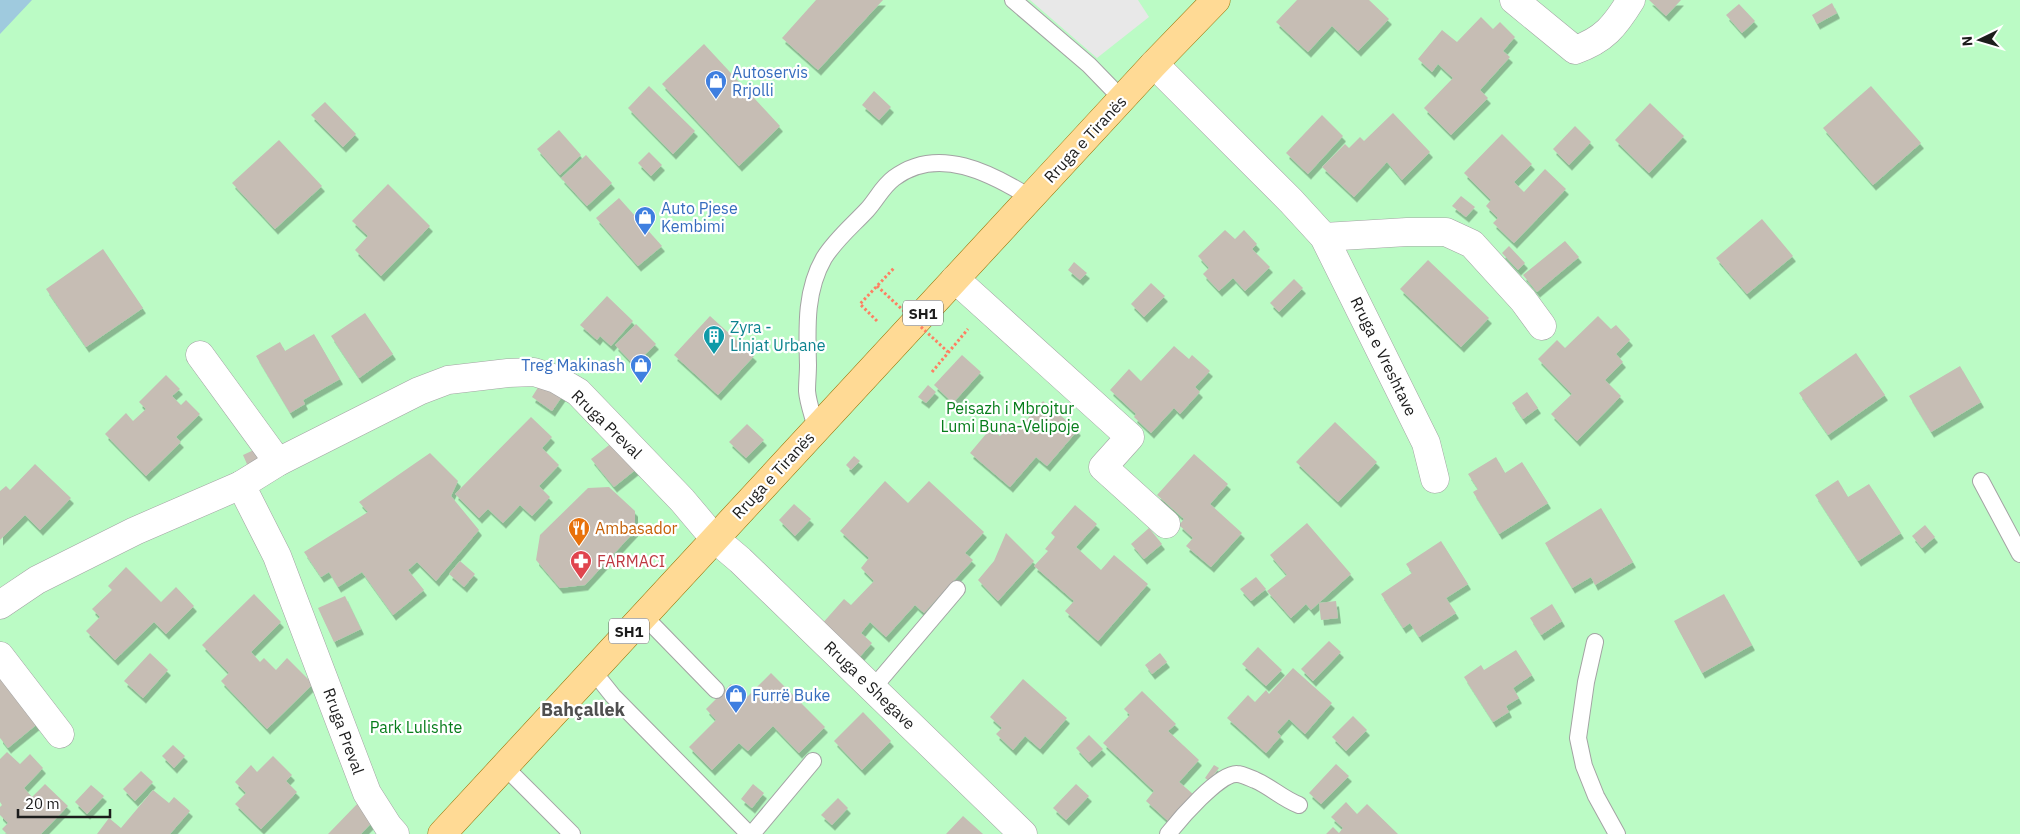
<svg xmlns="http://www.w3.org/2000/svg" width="2020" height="834" font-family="'IBM Plex Sans',sans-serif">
  <defs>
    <filter id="shadow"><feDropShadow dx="3" dy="5.5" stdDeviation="0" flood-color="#0004"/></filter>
  </defs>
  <rect width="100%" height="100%" fill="#eeebe1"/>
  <rect fill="#bbfbc5" x="0" y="0" width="2020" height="834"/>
  <polygon fill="#e8e8e8" points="1030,0 1138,0 1149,17 1097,58"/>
  <polygon fill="#9fcade" points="0,0 32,0 0,34"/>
  <g fill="#c6bdb4" filter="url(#shadow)">
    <polygon points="816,0 883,0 818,70 782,38"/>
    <polygon points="1297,0 1369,0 1389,19 1358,51 1332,26 1308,52 1276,22"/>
    <polygon points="1649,0 1681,0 1666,16"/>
    <polygon points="1832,3 1837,13 1817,24 1812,15"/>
    <polygon points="1739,4 1755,21 1742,33 1726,15"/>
    <polygon points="1481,17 1493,29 1500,22 1515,37 1503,51 1510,57 1480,90 1488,98 1451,135 1424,108 1453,78 1438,64 1432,72 1418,59 1442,30 1457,42"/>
    <polygon points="704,44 780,126 739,166 662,84"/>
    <polygon points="649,86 695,131 673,154 628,108"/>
    <polygon points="1871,86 1921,143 1873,185 1823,128"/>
    <polygon points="874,91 891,107 879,120 862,105"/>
    <polygon points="325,102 356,134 343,147 311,115"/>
    <polygon points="1650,103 1684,136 1649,173 1615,140"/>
    <polygon points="1393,113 1430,152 1402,180 1387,162 1354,197 1322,167 1345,144 1349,148 1360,137 1364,141"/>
    <polygon points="1322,115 1343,136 1308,174 1286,153"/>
    <polygon points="1575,126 1591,142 1569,165 1553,149"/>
    <polygon points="559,130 581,155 560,175 537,149"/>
    <polygon points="1502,134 1532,164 1514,182 1524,192 1545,169 1566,189 1514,243 1493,223 1498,218 1486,206 1491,200 1464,173"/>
    <polygon points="279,140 322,186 275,229 232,183"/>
    <polygon points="649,152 662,165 651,176 638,163"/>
    <polygon points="586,155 612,183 587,206 561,178"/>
    <polygon points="388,184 430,226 381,276 355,250 368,236 352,221"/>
    <polygon points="1461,196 1475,207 1466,217 1452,206"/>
    <polygon points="619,198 662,246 638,266 596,218"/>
    <polygon points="1762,219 1793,256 1747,294 1716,258"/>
    <polygon points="1225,230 1235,239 1244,230 1257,244 1252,249 1270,267 1245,291 1233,278 1219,291 1203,274 1209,268 1198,256"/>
    <polygon points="1565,241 1579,257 1537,292 1523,275"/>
    <polygon points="1509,246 1525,263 1518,270 1502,253"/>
    <polygon points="103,249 143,308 86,347 46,289"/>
    <polygon points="1428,260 1489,318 1461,347 1400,289"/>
    <polygon points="1074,262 1087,273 1080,280 1068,270"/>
    <polygon points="1294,279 1303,288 1279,312 1270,303"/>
    <polygon points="1151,283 1165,296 1144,317 1131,304"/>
    <polygon points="607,296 633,321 611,346 600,336 597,340 580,325"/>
    <polygon points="365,313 393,354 359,378 331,336"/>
    <polygon points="710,316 754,356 718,395 674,355"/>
    <polygon points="1598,316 1611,329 1616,325 1630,340 1616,354 1623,362 1605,380 1621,396 1577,441 1551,414 1572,394 1538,359 1557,340 1565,348"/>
    <polygon points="636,324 656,344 634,365 615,345"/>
    <polygon points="314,334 340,379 303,400 305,404 290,413 256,356 280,342 285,351"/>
    <polygon points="1174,346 1189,359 1192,355 1210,371 1195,387 1200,392 1180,414 1174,408 1151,433 1134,417 1136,414 1110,390 1129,369 1141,381"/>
    <polygon points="1856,353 1885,395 1828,435 1799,393"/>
    <polygon points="962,355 981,372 953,403 934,385"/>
    <polygon points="1960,366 1981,402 1931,432 1909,396"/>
    <polygon points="166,375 180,389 172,396 181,405 186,400 200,414 176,437 181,442 146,476 105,434 126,413 133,421 146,409 139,402"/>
    <polygon points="542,381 563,395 552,411 532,397"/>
    <polygon points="928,385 936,392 926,403 918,397"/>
    <polygon points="1527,392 1538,408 1523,419 1512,403"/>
    <polygon points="1043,401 1078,430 1047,466 1036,457 1010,487 970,453 991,428 1000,436 1010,425 1017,431"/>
    <polygon points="531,417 552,437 542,448 559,465 539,486 550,497 532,516 520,505 503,523 488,509 479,518 455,494"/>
    <polygon points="1335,422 1377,462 1338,502 1296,462"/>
    <polygon points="747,424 764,440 746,458 729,442"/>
    <polygon points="617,439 639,467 614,487 591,459"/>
    <polygon points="265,445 271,462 250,471 243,455"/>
    <polygon points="430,453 458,481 451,496 479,530 436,581 417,562 408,570 424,590 393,615 362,572 338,587 329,572 321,577 304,552 368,512 359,502"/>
    <polygon points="1194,454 1228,484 1210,504 1242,533 1211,567 1186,546 1193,538 1179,525 1184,519 1157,495"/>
    <polygon points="854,456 860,461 851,470 846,465"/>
    <polygon points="1496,457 1505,473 1522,462 1548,503 1499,534 1473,492 1478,489 1468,474"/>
    <polygon points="35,464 71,498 40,530 25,515 0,540 0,491 6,486 10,490"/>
    <polygon points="1838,480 1848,497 1869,484 1901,533 1858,561 1815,495"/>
    <polygon points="885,481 908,503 929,481 984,532 965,553 973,560 924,613 915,605 886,637 870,622 861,633 872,643 858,659 821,625 844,599 851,605 874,581 861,568 869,558 840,531"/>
    <polygon points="609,487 635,511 635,531 585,585 560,588 536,560 540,535 588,488"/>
    <polygon points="794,504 811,519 795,536 779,520"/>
    <polygon points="1075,505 1097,524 1076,547 1101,570 1114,555 1148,584 1098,641 1065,611 1074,601 1034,566 1048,551 1045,549 1055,537 1051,533"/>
    <polygon points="1601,508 1633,562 1595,585 1591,577 1572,588 1545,543"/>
    <polygon points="1307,523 1351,574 1311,610 1306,604 1291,618 1267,591 1287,575 1270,555"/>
    <polygon points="1925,525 1935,537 1922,548 1912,536"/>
    <polygon points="1149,528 1162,544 1144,559 1131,544"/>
    <polygon points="1006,533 1034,561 998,601 978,580 994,561"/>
    <polygon points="1441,541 1468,584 1446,598 1456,613 1419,637 1410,623 1403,628 1381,594 1412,573 1406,564"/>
    <polygon points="460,561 475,574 464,587 449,574"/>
    <polygon points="126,567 161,602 176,587 194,606 166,634 154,622 115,660 86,631 100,617 92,609 112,590 108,586"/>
    <polygon points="1256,577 1266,589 1251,601 1240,589"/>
    <polygon points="254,594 281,622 251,652 260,662 264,658 276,670 287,658 313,684 267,729 221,681 229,673 202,645"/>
    <polygon points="1724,594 1752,645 1702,673 1674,621"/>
    <polygon points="345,596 361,629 334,642 318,608"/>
    <polygon points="1336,601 1338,618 1321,620 1319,603"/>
    <polygon points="1552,604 1562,621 1541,635 1530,618"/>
    <polygon points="1329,641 1341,652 1313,681 1301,669"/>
    <polygon points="1258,647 1282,670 1266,686 1242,664"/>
    <polygon points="1516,650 1532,675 1513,688 1519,698 1506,706 1509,712 1493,722 1464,677 1481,665 1484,670"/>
    <polygon points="150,653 168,670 143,698 124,681"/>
    <polygon points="1160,653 1167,662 1152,674 1145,665"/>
    <polygon points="1293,668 1332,703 1305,734 1289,719 1277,732 1281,736 1266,753 1227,718 1248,695 1255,702 1266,690 1269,694"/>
    <polygon points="0,670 41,721 8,748 0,738"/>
    <polygon points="771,673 825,727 799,753 773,726 748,751 739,743 712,770 689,747 716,720 706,709 731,684 745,699"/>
    <polygon points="1023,679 1067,718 1040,749 1025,736 1013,750 996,734 1002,728 990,717"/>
    <polygon points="1142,691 1176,724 1168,731 1199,760 1179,782 1193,794 1168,821 1146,801 1154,791 1103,743 1130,715 1124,709"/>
    <polygon points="863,712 891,741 862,770 834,741"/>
    <polygon points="1353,716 1367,730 1346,751 1332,737"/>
    <polygon points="1089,735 1103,749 1089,762 1076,748"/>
    <polygon points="173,745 185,756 174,768 162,756"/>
    <polygon points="7,752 20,764 30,754 43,768 24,788 32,797 45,784 68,806 41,834 7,834 2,829 8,823 0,815 0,807 2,805 0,802 0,759"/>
    <polygon points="273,756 292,775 286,781 297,792 261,829 235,804 246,793 235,782 251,765 257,772"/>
    <polygon points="1336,764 1349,776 1321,804 1309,793"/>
    <polygon points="1214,765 1219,768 1209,781 1205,778"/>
    <polygon points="141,771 153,782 135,801 123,789"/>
    <polygon points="753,784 764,793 752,808 741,799"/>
    <polygon points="1076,784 1089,796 1066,820 1053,808"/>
    <polygon points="91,785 104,796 87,814 75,802"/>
    <polygon points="153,790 169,803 174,797 190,811 170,834 97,834 109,818 121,828"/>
    <polygon points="838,798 848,808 832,825 821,815"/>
    <polygon points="360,801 377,817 361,834 328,834"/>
    <polygon points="1346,802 1357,814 1367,804 1398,834 1326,834 1333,827 1339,833 1343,828 1331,817"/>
    <polygon points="963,816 983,834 946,834"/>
  </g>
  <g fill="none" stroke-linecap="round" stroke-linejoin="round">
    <g stroke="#a3a3a3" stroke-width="18">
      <g id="lane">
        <polyline points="1013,0 1089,65 1123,100"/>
        <path d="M816 428C813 416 808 403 807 391 807 383 808 373 808 365 807 328 805 291 824 258 836 239 852 226 867 210 877 199 882 187 894 178 938 145 991 173 1031 198"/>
        <polyline points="1981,481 2020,554"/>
        <polyline points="643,615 716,690"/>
        <polyline points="1595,642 1586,682 1578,738 1584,766 1596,796 1617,834"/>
        <polyline points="593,671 613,696 749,834"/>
        <polyline points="873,688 957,589"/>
        <polyline points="504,766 572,834"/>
        <polyline points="752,834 813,761"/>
        <path d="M1168 834C1179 820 1219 773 1237 774 1242 774 1250 778 1255 780 1271 787 1283 799 1299 805"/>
      </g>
    </g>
    <g stroke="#a3a3a3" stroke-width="29">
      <g id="street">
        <path d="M1514 0 1575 50C1604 40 1615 26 1631 0"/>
        <polyline points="1154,64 1291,201 1324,237 1426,443 1435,479"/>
        <polyline points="1324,237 1407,232 1446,232 1472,244 1523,300 1542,326"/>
        <polyline points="955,279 1130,437 1103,467 1166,524"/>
        <polyline points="200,355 278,462"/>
        <polyline points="241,485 277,556 367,793 388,826 395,834"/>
        <polyline points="0,605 37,580 135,531 241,485 278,462 419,391 448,380 508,373 534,372 556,379 578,392 682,500 714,538 740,560 1023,834"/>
        <polyline points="0,656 60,734"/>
      </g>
    </g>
    <g stroke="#946f00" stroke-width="29">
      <polyline id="primary" points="442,834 1154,64 1216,0"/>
    </g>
    <g stroke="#fe7f62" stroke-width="3" stroke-dasharray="2.5 2.5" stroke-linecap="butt">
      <polyline points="877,321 860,304 895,267"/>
      <polyline points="932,372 968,329"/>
    </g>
    <use href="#lane" stroke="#fff" stroke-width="16"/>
    <use href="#street" stroke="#fff" stroke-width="28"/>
    <use href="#primary" stroke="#ffda95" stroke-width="28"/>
    <polyline stroke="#fe7f62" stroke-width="3" stroke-dasharray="2.5 2.5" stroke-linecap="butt" points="877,286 948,352"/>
  </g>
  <defs>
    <g id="shop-pin" transform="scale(1.125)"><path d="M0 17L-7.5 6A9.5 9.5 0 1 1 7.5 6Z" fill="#3f7fe0" stroke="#fff"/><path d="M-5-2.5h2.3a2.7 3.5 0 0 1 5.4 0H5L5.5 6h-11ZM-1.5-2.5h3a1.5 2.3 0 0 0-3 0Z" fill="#fff"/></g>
    <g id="building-pin" transform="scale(1.125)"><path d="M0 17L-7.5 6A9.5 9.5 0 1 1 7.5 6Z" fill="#0f9aa8" stroke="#fff"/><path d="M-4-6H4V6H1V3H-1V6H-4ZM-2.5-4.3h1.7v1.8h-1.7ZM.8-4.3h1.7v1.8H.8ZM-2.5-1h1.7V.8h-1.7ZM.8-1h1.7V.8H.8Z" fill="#fff"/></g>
    <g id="restaurant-pin" transform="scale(1.125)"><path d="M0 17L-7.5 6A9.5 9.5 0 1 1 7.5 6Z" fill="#e8710a" stroke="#fff"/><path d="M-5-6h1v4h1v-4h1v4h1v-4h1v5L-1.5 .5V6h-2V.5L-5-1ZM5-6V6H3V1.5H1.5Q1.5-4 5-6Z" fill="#fff"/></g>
    <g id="pharmacy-pin" transform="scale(1.125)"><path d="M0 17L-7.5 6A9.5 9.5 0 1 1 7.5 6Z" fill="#e0444e" stroke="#fff"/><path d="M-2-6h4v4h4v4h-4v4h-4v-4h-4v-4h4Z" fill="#fff"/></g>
  </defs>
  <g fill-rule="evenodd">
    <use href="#shop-pin" x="716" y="81"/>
    <use href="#shop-pin" x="645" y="217"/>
    <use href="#building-pin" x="714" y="336"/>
    <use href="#shop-pin" x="641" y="365"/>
    <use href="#restaurant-pin" x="579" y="528"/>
    <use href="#pharmacy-pin" x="581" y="561"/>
    <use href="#shop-pin" x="736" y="695"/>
  </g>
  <g text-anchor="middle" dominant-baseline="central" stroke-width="4.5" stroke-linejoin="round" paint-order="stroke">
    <g fill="#fff" stroke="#606060" stroke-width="1">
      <rect x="903" y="300.5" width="40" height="25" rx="4"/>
      <rect x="609" y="618.5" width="40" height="25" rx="4"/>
    </g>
    <g font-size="15" font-weight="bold" fill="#1c1c1c">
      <text x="923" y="313">SH1</text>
      <text x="629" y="631">SH1</text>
    </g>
    <g font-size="16" fill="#366cbe" stroke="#fff" text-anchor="start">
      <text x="732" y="72">Autoservis<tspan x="732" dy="18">Rrjolli</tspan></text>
      <text x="661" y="208">Auto Pjese<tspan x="661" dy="18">Kembimi</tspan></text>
      <text x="625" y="365" text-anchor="end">Treg Makinash</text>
      <text x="752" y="695">Furrë Buke</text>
    </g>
    <g font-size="16" fill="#1c1c1c" stroke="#fff">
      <text transform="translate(1085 139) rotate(-47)">Rruga e Tiranës</text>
      <text transform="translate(1384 356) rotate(64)">Rruga e Vreshtave</text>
      <text transform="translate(607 424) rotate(44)">Rruga Preval</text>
      <text transform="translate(773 475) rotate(-47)">Rruga e Tiranës</text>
      <text transform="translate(870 685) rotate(44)">Rruga e Shegave</text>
      <text transform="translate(344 731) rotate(70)">Rruga Preval</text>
    </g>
    <g font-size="16" fill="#0d838f" stroke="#fff" text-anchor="start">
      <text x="730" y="327">Zyra -<tspan x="730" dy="18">Linjat Urbane</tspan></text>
    </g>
    <g font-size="16" fill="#077d1b" stroke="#fff">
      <text x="1010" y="408">Peisazh i Mbrojtur<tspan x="1010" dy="18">Lumi Buna-Velipoje</tspan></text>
      <text x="416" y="727">Park Lulishte</text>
    </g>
    <g font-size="16" fill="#c56008" stroke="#fff" text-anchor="start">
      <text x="595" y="528">Ambasador</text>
    </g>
    <g font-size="16" fill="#be3a42" stroke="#fff" text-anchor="start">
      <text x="597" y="561">FARMACI</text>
    </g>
    <g font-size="18" font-weight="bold" fill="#4f4f4f" stroke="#fff">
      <text x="583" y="709">Bahçallek</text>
    </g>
  </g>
  <g transform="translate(1980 40) rotate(265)" stroke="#ffffff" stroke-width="4" paint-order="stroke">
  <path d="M0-4L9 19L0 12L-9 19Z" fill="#1c1c1c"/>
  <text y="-8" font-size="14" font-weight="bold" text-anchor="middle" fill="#1c1c1c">N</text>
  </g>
  <path d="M18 809v8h92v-8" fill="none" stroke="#1c1c1c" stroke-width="2.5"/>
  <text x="25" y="809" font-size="15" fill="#1c1c1c" stroke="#ffffff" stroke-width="4" paint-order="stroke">20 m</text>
</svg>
